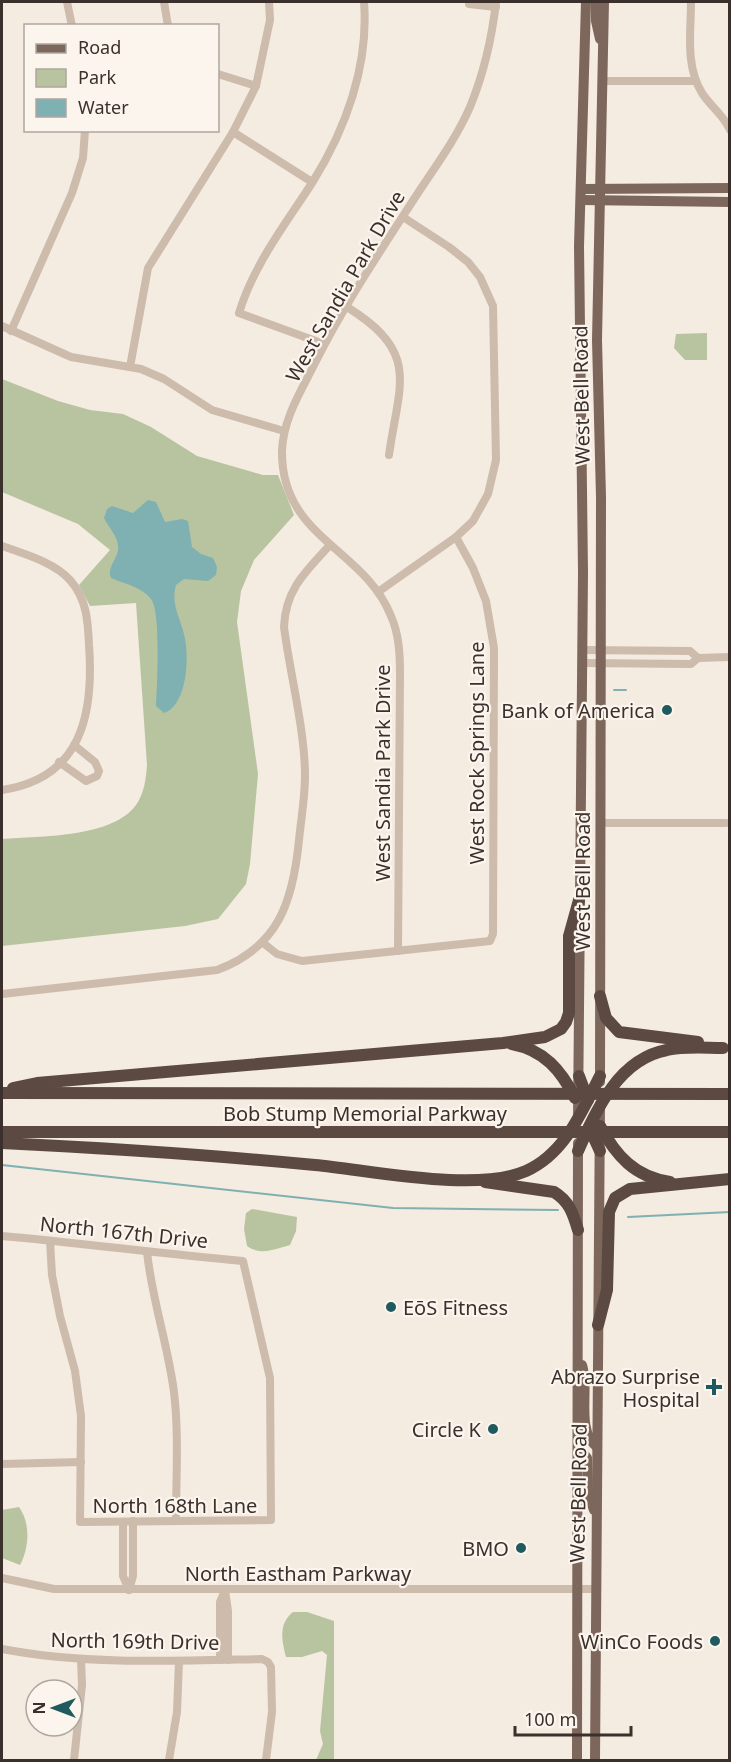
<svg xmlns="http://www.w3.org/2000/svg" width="731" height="1762" font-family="'Noto Sans',sans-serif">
  <rect width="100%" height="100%" fill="#f4ebe1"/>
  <g fill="#b8c4a0">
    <polygon points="707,333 707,360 685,360 674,348 676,334"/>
    <path d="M2 379 58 401 90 410 123 414 151 427 197 456 263 475H278L294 515 254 560 241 591 237 622 258 774 250 864 246 884 218 919 185 926 2 946V839C40 836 112 838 136 805 144 794 146 779 147 765L136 603 90 606 79 585 110 550 78 524 2 492Z"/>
    <path d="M252 1209 297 1217 296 1231 290 1245C275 1249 261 1256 247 1246L244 1229 246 1213Z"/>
    <path d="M19 1507C31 1524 29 1548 20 1565L2 1558V1510Z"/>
    <path d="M293 1612H307L334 1621V1760H316L323 1744 320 1731 327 1655 322 1651 302 1657H286C282 1640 278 1624 293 1612Z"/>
  </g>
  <path fill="#7fb0b2" d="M148 500 156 502 165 522 182 519 188 521 192 547 201 554 213 558 217 567 216 575 208 581 184 579 176 585C170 605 182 620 185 639 189 659 187 705 164 713L156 706C157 687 161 611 151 599 142 587 125 584 111 578 106 566 120 558 118 545 117 535 108 527 104 518L107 509 112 506 133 513Z"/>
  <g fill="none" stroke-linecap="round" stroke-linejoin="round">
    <g stroke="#7fb0b2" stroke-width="2">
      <polyline points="614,690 626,690"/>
      <polyline points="2,1165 393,1208 558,1210"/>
      <polyline points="628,1217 730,1212"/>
    </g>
    <g stroke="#cdbbac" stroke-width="8">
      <polyline points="67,2 72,26"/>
      <polyline points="164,2 168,26"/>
      <path d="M691 2C691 31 685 66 702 93 710 106 724 115 730 130"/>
      <polyline points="469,4 496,7"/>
      <polyline points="218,74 256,86"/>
      <polyline points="603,81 695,81"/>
      <polyline points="233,132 312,182"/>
      <path d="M347 307C421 353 399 383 389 455"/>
      <polyline points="2,326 71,357 141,369 164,379 212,410 284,431"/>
      <polyline points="11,331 72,193 83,158 85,130"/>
      <path d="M324 344 239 313C254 264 285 225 312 183 346 129 369 65 364 2"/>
      <polyline points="130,367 148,268 233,132 256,86 270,20 269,2"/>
      <path d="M2 546C24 554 54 562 70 580 87 599 88 622 89 645 94 714 82 778 2 790"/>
      <polyline points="378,592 456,537 473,521 488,494 496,460 493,306 480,277 468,262 449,247 403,217"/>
      <polyline points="582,650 690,651 698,658 730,657"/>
      <polyline points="582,663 691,664 698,658"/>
      <polyline points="59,762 86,781 97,776 99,771 95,762 74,745"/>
      <polyline points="600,823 726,823"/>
      <polyline points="262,942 277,954 302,961 490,941 493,934 494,648 486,601 473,568 456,537"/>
      <path d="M398 951 400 674C400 654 399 634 391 616 364 548 281 538 282 451 283 419 301 391 315 363 344 305 381 250 416 196 435 167 456 139 470 107 484 73 492 37 496 2"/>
      <path d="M2 994 217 970C279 947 293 901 299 840 301 819 305 798 305 776 305 730 290 674 284 627 285 590 306 571 330 545"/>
      <path d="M2 1236C82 1243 162 1254 243 1261L270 1378 271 1520 80 1522 81 1416 75 1371 60 1316 52 1275 50 1241"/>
      <path d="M147 1252C152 1300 168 1345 174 1392 179 1434 176 1479 176 1521"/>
      <polyline points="2,1464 81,1462"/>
      <polyline points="123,1522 123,1576 129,1590"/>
      <polyline points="2,1578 54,1589 596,1589"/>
      <polyline points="129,1590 133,1576 133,1521"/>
      <polyline points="225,1590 228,1611 228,1660"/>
      <path d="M2 1649C86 1665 175 1661 262 1659L268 1662 271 1667 272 1712 266 1760"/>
      <polyline points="220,1660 220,1602 225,1590"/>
      <polyline points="74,1760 82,1685 81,1659"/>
      <polyline points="169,1760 177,1712 179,1661"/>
    </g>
    <g stroke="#7d675c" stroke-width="10">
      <polyline points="596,2 596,21 600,39"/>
      <polyline points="582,189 730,188"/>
      <polyline points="581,200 730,202"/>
      <polyline points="600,1082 601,497 597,340 604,2"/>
      <polyline points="578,1118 583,572 579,246 586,2"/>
      <path d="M582 1365C590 1389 575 1430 597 1447"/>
      <polyline points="578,1446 587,1458 588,1493 594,1510"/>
      <polyline points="577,1760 578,1143"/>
      <polyline points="595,1760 600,1104"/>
    </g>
    <g stroke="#5c4a42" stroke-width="12">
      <polyline points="600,996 606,1018 619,1032 698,1042"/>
      <path d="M512 1044C544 1050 561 1070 575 1098"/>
      <polyline points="579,1076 588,1100"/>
      <polyline points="13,1088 37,1083 503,1043 545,1037 561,1029 566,1022 569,1013 569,936 579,900"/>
      <polyline points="2,1093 730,1094"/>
      <path d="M600 1126C616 1156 635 1177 670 1182"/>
      <polyline points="589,1127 600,1151"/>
      <polyline points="2,1132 730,1132"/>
      <path d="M2 1143C106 1148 211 1155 315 1165 370 1170 476 1193 526 1171 565 1154 582 1111 600 1076"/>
      <path d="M578 1151C596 1111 618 1059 667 1050 685 1046 705 1048 723 1048"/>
      <path d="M485 1182 554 1192C569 1201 573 1213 578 1230"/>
      <polyline points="598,1325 607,1290 609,1212 615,1198 630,1189 730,1179"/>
    </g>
  </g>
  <g fill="#1f5a5e" stroke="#fbf5ee" stroke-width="2">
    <circle cx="667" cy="710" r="6"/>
    <circle cx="391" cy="1307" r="6"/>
    <path d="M711 1378h6v6h6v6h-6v6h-6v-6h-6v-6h6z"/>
    <circle cx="493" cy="1429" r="6"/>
    <circle cx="521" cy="1548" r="6"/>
    <circle cx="715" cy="1641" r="6"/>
  </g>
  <g text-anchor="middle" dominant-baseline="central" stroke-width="4.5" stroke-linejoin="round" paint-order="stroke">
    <g font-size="20" fill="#3b302b" stroke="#fbf5ee">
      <text transform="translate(345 286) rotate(-60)">West Sandia Park Drive</text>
      <text transform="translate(581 395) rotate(-91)">West Bell Road</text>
      <text transform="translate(476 753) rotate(-90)">West Rock Springs Lane</text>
      <text transform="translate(382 773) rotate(-90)">West Sandia Park Drive</text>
      <text transform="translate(582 881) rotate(-90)">West Bell Road</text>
      <text x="365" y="1113">Bob Stump Memorial Parkway</text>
      <text transform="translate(124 1232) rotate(6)">North 167th Drive</text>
      <text transform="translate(578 1493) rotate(-89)">West Bell Road</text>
      <text x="175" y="1505">North 168th Lane</text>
      <text x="298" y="1573">North Eastham Parkway</text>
      <text transform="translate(135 1641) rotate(1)">North 169th Drive</text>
    </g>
    <g font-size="20" fill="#3b302b" stroke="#fbf5ee" text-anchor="end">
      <text x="655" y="710">Bank of America</text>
      <text x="403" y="1307" text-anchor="start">EōS Fitness</text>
      <text x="700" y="1376">Abrazo Surprise<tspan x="700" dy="23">Hospital</tspan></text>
      <text x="481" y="1429">Circle K</text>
      <text x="509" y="1548">BMO</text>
      <text x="703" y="1641">WinCo Foods</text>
    </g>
  </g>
  <rect width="731" height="1762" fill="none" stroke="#3b302b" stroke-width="6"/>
  <rect x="24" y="24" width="195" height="108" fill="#fbf5ee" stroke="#aea6a0" stroke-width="1.5"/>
  <rect x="36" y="44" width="30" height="9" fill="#7d675c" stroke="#aea6a0" stroke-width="1.5"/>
  <text x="78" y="54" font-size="18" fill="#3b302b">Road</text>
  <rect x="36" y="69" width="30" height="18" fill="#b8c4a0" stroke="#aea6a0" stroke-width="1.5"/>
  <text x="78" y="84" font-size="18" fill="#3b302b">Park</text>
  <rect x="36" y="99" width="30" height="18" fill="#7fb0b2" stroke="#aea6a0" stroke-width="1.5"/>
  <text x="78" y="114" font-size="18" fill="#3b302b">Water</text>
  <g transform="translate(54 1708) rotate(270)"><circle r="28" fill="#fbf5ee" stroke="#aea6a0" stroke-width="1.5"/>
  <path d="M0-4.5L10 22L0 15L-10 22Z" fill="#1f5a5e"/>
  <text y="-9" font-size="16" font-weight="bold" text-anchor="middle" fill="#3b302b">N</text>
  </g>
  <path d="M515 1726v9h116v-9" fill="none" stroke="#3b302b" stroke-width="3"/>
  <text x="524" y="1726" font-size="18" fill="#3b302b" stroke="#fbf5ee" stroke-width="4.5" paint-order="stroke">100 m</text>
</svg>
